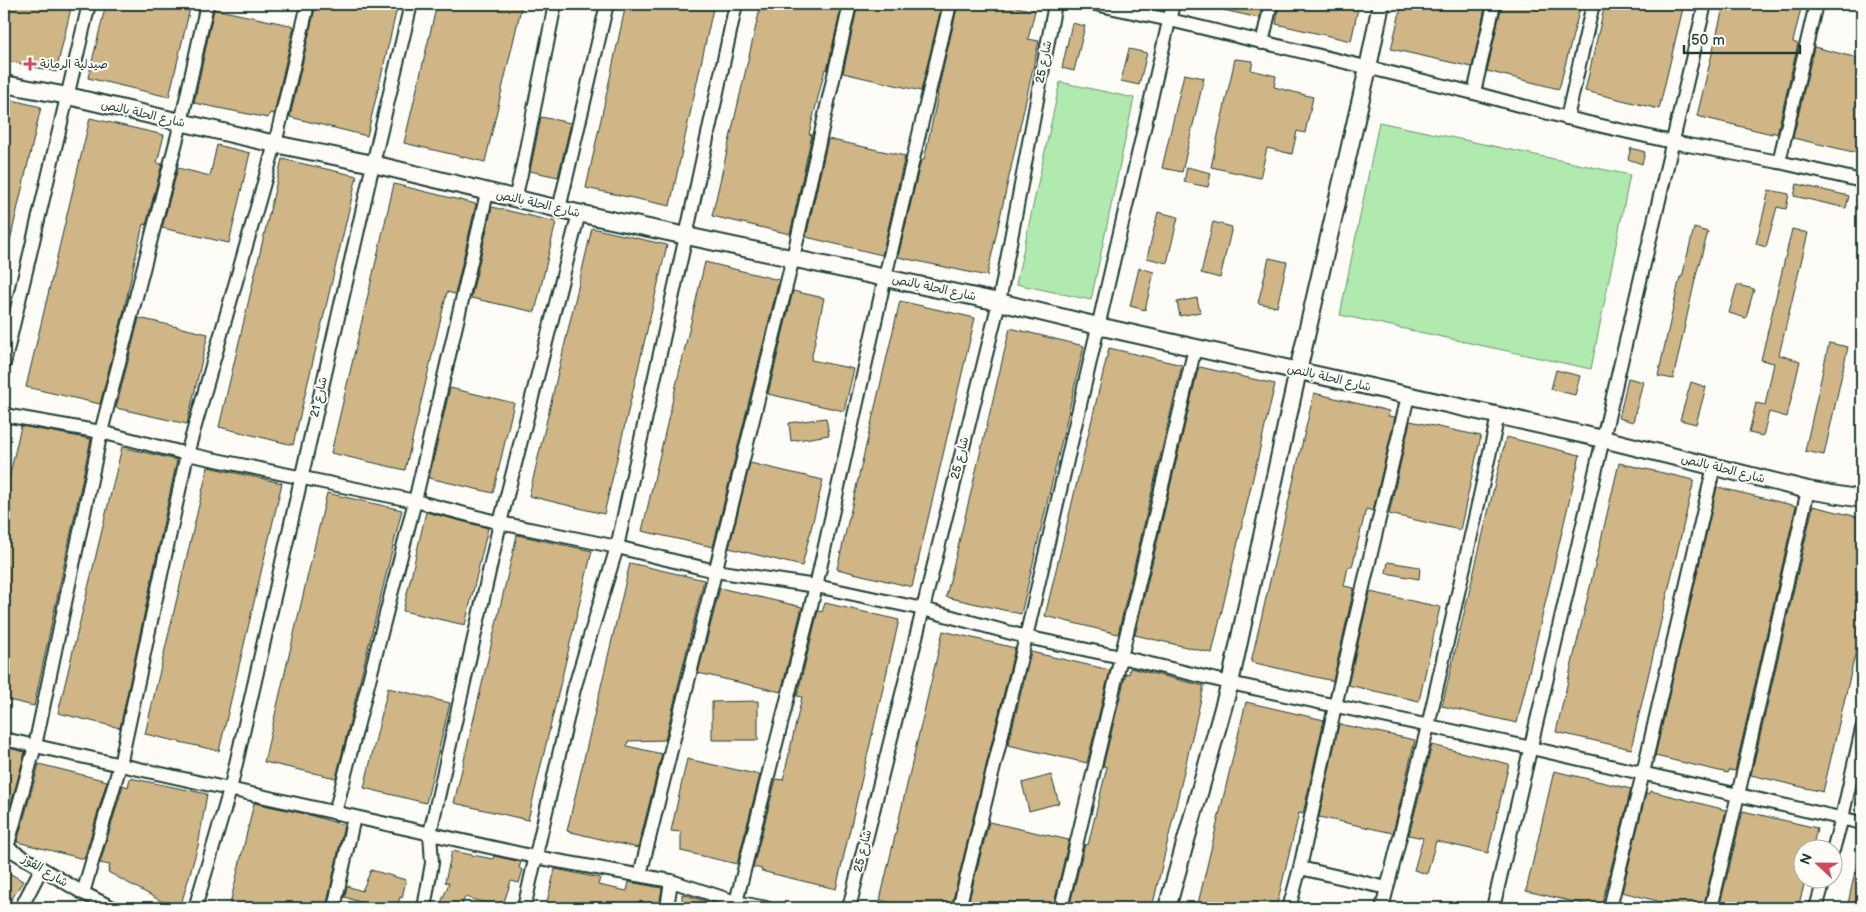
<svg xmlns="http://www.w3.org/2000/svg" width="1866" height="912" font-family="'Balsamiq Sans','Playpen Sans Arabic',sans-serif">
  <rect width="100%" height="100%" fill="#fdfcf7"/>
  <filter id="ink" filterUnits="userSpaceOnUse"><feTurbulence type="fractalNoise" baseFrequency=".02" numOctaves="2"/><feDisplacementMap in="SourceGraphic" scale="10" xChannelSelector="R" yChannelSelector="G"/><feConvolveMatrix kernelMatrix="1 2 1 2 8 2 1 2 1" color-interpolation-filters="sRGB"/></filter>
  <g filter="url(#ink)">
    <g fill="#b0eaae" stroke="#689471">
      <polygon points="1060,82 1134,98 1091,300 1016,284"/>
      <polygon points="1379,122 1630,175 1591,369 1340,315"/>
    </g>
    <g fill="#d0b686" stroke="#1f3d34">
      <polygon points="4,4 72,4 56,72 4,60"/>
      <polygon points="106,4 191,4 169,97 88,78"/>
      <polygon points="316,4 398,4 367,136 290,117"/>
      <polygon points="437,4 522,4 485,162 404,143"/>
      <polygon points="626,4 714,4 670,206 586,188"/>
      <polygon points="761,4 842,4 827,70 825,69 809,134 812,135 790,234 712,216"/>
      <polygon points="858,4 942,4 921,91 843,73"/>
      <polygon points="958,4 1003,4 1035,11 1028,39 1039,41 987,276 898,257 921,160 924,160 938,95 937,95"/>
      <polygon points="1220,4 1263,4 1259,18 1219,9"/>
      <polygon points="1279,4 1359,4 1351,41 1276,24"/>
      <polygon points="1402,4 1486,4 1472,67 1391,49"/>
      <polygon points="1502,4 1581,4 1559,89 1487,71"/>
      <polygon points="1605,4 1684,4 1659,109 1585,91"/>
      <polygon points="1724,4 1802,4 1793,42 1798,44 1777,134 1772,132 1772,134 1697,116"/>
      <polygon points="214,9 294,26 274,114 270,113 268,118 194,103"/>
      <polygon points="1072,23 1085,26 1074,71 1062,68"/>
      <polygon points="1814,47 1862,59 1862,154 1793,138"/>
      <polygon points="1129,49 1147,53 1139,85 1121,81"/>
      <polygon points="1235,59 1253,61 1251,70 1276,76 1274,87 1313,97 1305,133 1297,131 1292,154 1267,148 1260,178 1211,167"/>
      <polygon points="1184,74 1204,78 1182,172 1162,168"/>
      <polygon points="4,98 41,107 9,245 4,244"/>
      <polygon points="541,117 571,123 558,177 530,171"/>
      <polygon points="90,118 164,135 157,163 162,164 146,225 143,224 123,314 100,404 26,387"/>
      <polygon points="828,139 905,156 882,255 806,237"/>
      <polygon points="217,145 250,153 229,243 162,228 178,168 210,176"/>
      <polygon points="1631,148 1645,152 1642,164 1628,159"/>
      <polygon points="282,159 357,176 293,445 219,427"/>
      <polygon points="1187,167 1211,173 1208,187 1184,182"/>
      <polygon points="394,184 476,204 455,294 447,292 405,470 331,453"/>
      <polygon points="1797,184 1849,196 1846,208 1794,196"/>
      <polygon points="1769,190 1789,194 1786,209 1777,207 1766,247 1756,244"/>
      <polygon points="492,207 556,222 535,312 471,298"/>
      <polygon points="1158,212 1178,217 1167,263 1147,258"/>
      <polygon points="1213,222 1232,227 1220,278 1201,273"/>
      <polygon points="592,228 667,245 604,514 529,496"/>
      <polygon points="1694,228 1708,232 1697,271 1673,379 1658,376 1680,277 1682,277"/>
      <polygon points="1792,229 1808,233 1779,355 1800,361 1787,417 1769,412 1763,436 1749,433 1756,403 1765,405 1774,363 1761,360"/>
      <polygon points="1269,258 1287,262 1277,307 1258,303"/>
      <polygon points="705,262 779,280 713,547 642,531"/>
      <polygon points="1139,268 1154,272 1145,310 1130,306"/>
      <polygon points="1737,285 1754,289 1746,318 1729,313"/>
      <polygon points="793,291 824,298 811,360 854,369 844,411 768,394"/>
      <polygon points="1197,298 1200,312 1180,316 1177,302"/>
      <polygon points="900,301 975,318 912,587 837,569"/>
      <polygon points="139,318 208,334 187,424 116,408"/>
      <polygon points="1010,328 1084,346 1021,614 946,597"/>
      <polygon points="1829,343 1848,347 1824,455 1805,451"/>
      <polygon points="1109,348 1182,365 1118,634 1045,616"/>
      <polygon points="1200,367 1275,384 1212,653 1135,635 1198,369"/>
      <polygon points="1556,370 1580,376 1575,395 1551,389"/>
      <polygon points="1628,378 1643,382 1633,422 1619,418"/>
      <polygon points="1691,382 1706,387 1696,424 1680,420"/>
      <polygon points="450,388 514,403 493,493 429,478"/>
      <polygon points="1314,393 1389,411 1388,416 1395,417 1373,511 1366,509 1352,567 1348,567 1344,586 1354,588 1333,681 1251,662"/>
      <polygon points="826,418 829,435 791,441 789,423"/>
      <polygon points="1410,421 1481,436 1460,530 1389,514"/>
      <polygon points="21,426 91,439 34,706 4,699 4,500"/>
      <polygon points="1506,437 1580,455 1517,723 1442,706"/>
      <polygon points="122,447 177,460 120,728 58,713"/>
      <polygon points="750,463 823,480 802,566 729,548"/>
      <polygon points="1619,463 1694,480 1631,749 1556,732"/>
      <polygon points="208,467 282,483 219,751 145,734"/>
      <polygon points="1717,487 1796,506 1735,771 1729,770 1728,773 1655,756"/>
      <polygon points="327,493 402,510 336,778 264,762"/>
      <polygon points="1813,506 1862,518 1862,625 1823,792 1751,775"/>
      <polygon points="426,512 488,528 465,625 403,611"/>
      <polygon points="517,535 592,551 528,820 454,803"/>
      <polygon points="1388,562 1420,567 1419,579 1386,573"/>
      <polygon points="630,563 704,580 665,740 628,741 627,746 662,754 638,848 567,831"/>
      <polygon points="720,588 802,607 781,692 698,673"/>
      <polygon points="1370,592 1440,607 1419,701 1348,685"/>
      <polygon points="825,603 899,620 836,889 761,871 762,869 753,867 776,779 783,780 802,697 797,696 818,611 822,612"/>
      <polygon points="943,631 1015,648 951,908 914,908 880,900"/>
      <polygon points="1031,652 1110,670 1087,763 1008,745"/>
      <polygon points="1130,668 1204,686 1152,908 1069,908 1085,844 1088,845 1107,767 1103,766 1126,673 1129,674"/>
      <polygon points="388,688 450,703 426,803 364,788"/>
      <polygon points="758,701 758,740 712,740 712,702"/>
      <polygon points="1246,702 1324,720 1303,814 1299,813 1276,908 1197,908"/>
      <polygon points="1339,724 1415,740 1393,833 1319,817"/>
      <polygon points="1432,745 1509,764 1488,853 1436,841 1427,874 1414,870 1423,838 1409,835"/>
      <polygon points="4,747 25,752 6,823 4,822"/>
      <polygon points="687,759 760,775 737,864 681,851 681,832 671,831"/>
      <polygon points="39,764 107,781 84,859 17,842"/>
      <polygon points="1554,771 1631,789 1601,908 1526,891"/>
      <polygon points="1051,775 1059,803 1029,811 1022,783"/>
      <polygon points="130,778 207,794 198,846 180,908 174,908 108,872 110,865 100,863 123,785 128,787"/>
      <polygon points="1651,791 1726,810 1703,908 1685,908 1622,892 1646,793 1650,794"/>
      <polygon points="254,803 306,814 344,825 326,908 229,908"/>
      <polygon points="1743,811 1817,828 1812,850 1804,850 1804,885 1798,908 1719,908"/>
      <polygon points="989,822 1069,840 1053,908 967,908"/>
      <polygon points="452,851 493,859 494,856 521,862 519,868 523,870 519,883 511,881 502,908 465,897 461,908 439,908 449,883 445,882"/>
      <polygon points="1857,863 1862,864 1862,908 1847,908"/>
      <polygon points="555,869 600,878 598,885 627,891 629,882 662,888 659,908 553,908 546,906"/>
      <polygon points="4,870 23,881 6,908 4,908"/>
      <polygon points="371,870 406,880 402,898 400,897 397,908 376,908 345,897 347,886 362,891"/>
      <polygon points="682,894 722,906 722,908 682,908"/>
    </g>
    <g fill="none" stroke-linecap="round" stroke-linejoin="round">
      <g stroke="#1f3d34" stroke-width="16">
        <g id="minor">
          <polyline points="1095,4 1170,20 1474,93 1567,118 1672,142 1779,162 1862,181"/>
          <polyline points="1262,43 1271,4"/>
          <polyline points="1474,93 1494,4"/>
          <polyline points="1567,118 1593,4"/>
          <polyline points="1779,162 1816,4"/>
          <polyline points="515,199 521,174 555,4"/>
          <polyline points="559,209 607,4"/>
          <polyline points="4,364 89,4"/>
          <polyline points="4,415 101,432 187,454 415,501 500,523 617,547 715,571 816,586 923,609 1026,637 1121,657 1230,683 1531,748 1862,823"/>
          <polyline points="4,739 535,857 671,881 736,902 766,908"/>
          <polyline points="335,813 415,501 487,193"/>
          <polyline points="4,846 83,893 113,908"/>
          <polyline points="7,848 35,746 101,432 181,123 207,4"/>
          <polyline points="1833,850 1842,818 1862,729"/>
          <polyline points="1300,868 1387,888"/>
          <polyline points="640,875 793,258 850,4"/>
          <polyline points="83,893 120,765 187,454 275,144 308,4"/>
          <polyline points="736,902 816,586 885,277 950,4"/>
          <polyline points="21,908 41,869"/>
          <polyline points="195,908 230,790 373,164 411,4"/>
          <polyline points="334,908 354,817"/>
          <polyline points="424,908 432,863 430,833 500,523 579,213"/>
          <polyline points="524,908 574,689 617,547 686,236 736,4"/>
          <polyline points="667,908 671,881"/>
          <polyline points="849,908 999,302 1055,4"/>
          <polyline points="959,908 1026,637 1173,4"/>
          <polyline points="1061,908 1195,348"/>
          <polyline points="1289,908 1300,868 1335,706 1408,396"/>
          <polyline points="1382,908 1428,726 1498,416"/>
          <polyline points="1493,908 1705,4"/>
          <polyline points="1610,908 1643,773 1714,466"/>
          <polyline points="1711,908 1738,795 1808,490"/>
          <polyline points="1816,908 1824,880"/>
        </g>
      </g>
      <g stroke="#1f3d34" stroke-width="20">
        <g id="tertiary">
          <polyline points="4,84 68,96 275,144 373,164 559,209 999,302 1098,326 1603,439 1808,490 1862,499"/>
          <polyline points="1167,908 1230,683 1298,371 1368,68 1381,4"/>
        </g>
      </g>
      <use href="#minor" stroke="#fdfcf7" stroke-width="12"/>
      <use href="#tertiary" stroke="#fdfcf7" stroke-width="16"/>
    </g>
  </g>
  <path fill="#d1495b" stroke="#fdfcf7" stroke-width="2" d="M27.5 56.5h5v5h5v5h-5v5h-5v-5h-5v-5h5z"/>
  <g text-anchor="middle" dominant-baseline="central" stroke-width="4" stroke-linejoin="round" paint-order="stroke">
    <g font-size="12" fill="#1f3d34" stroke="#fdfcf7">
      <text transform="translate(1044 62) rotate(-79)">شارع 25</text>
      <text transform="translate(143 114) rotate(13)">شارع الحلة بالنص</text>
      <text transform="translate(538 204) rotate(13)">شارع الحلة بالنص</text>
      <text transform="translate(934 288) rotate(12)">شارع الحلة بالنص</text>
      <text transform="translate(1329 378) rotate(13)">شارع الحلة بالنص</text>
      <text transform="translate(319 397) rotate(-77)">شارع 21</text>
      <text transform="translate(960 458) rotate(-76)">شارع 25</text>
      <text transform="translate(1723 469) rotate(14)">شارع الحلة بالنص</text>
      <text transform="translate(863 851) rotate(-76)">شارع 25</text>
      <text transform="translate(45 871) rotate(31)">شارع القوز</text>
    </g>
    <g font-size="12" fill="#1f3d34" stroke="#fdfcf7" text-anchor="start">
      <text x="40" y="64">صيدلية الرمانة</text>
    </g>
  </g>
  <rect width="1866" height="912" fill="none" stroke="#fdfcf7" stroke-width="20"/>
  <rect x="10" y="10" width="1846" height="892" fill="none" stroke="#1f3d34" stroke-width="2" filter="url(#ink)"/>
  <g transform="translate(1818 864) rotate(292)"><circle r="24" fill="#fdfcf7" stroke="#a4b0a9"/>
  <path d="M0-4L9 19L0 12L-9 19Z" fill="#d1495b"/>
  <text y="-8" font-size="14" font-weight="bold" text-anchor="middle" fill="#1f3d34">N</text>
  </g>
  <path d="M1684 45v8h116v-8" fill="none" stroke="#1f3d34" stroke-width="2.5"/>
  <text x="1691" y="45" font-size="15" fill="#1f3d34" stroke="#fdfcf7" stroke-width="4" paint-order="stroke">50 m</text>
</svg>
